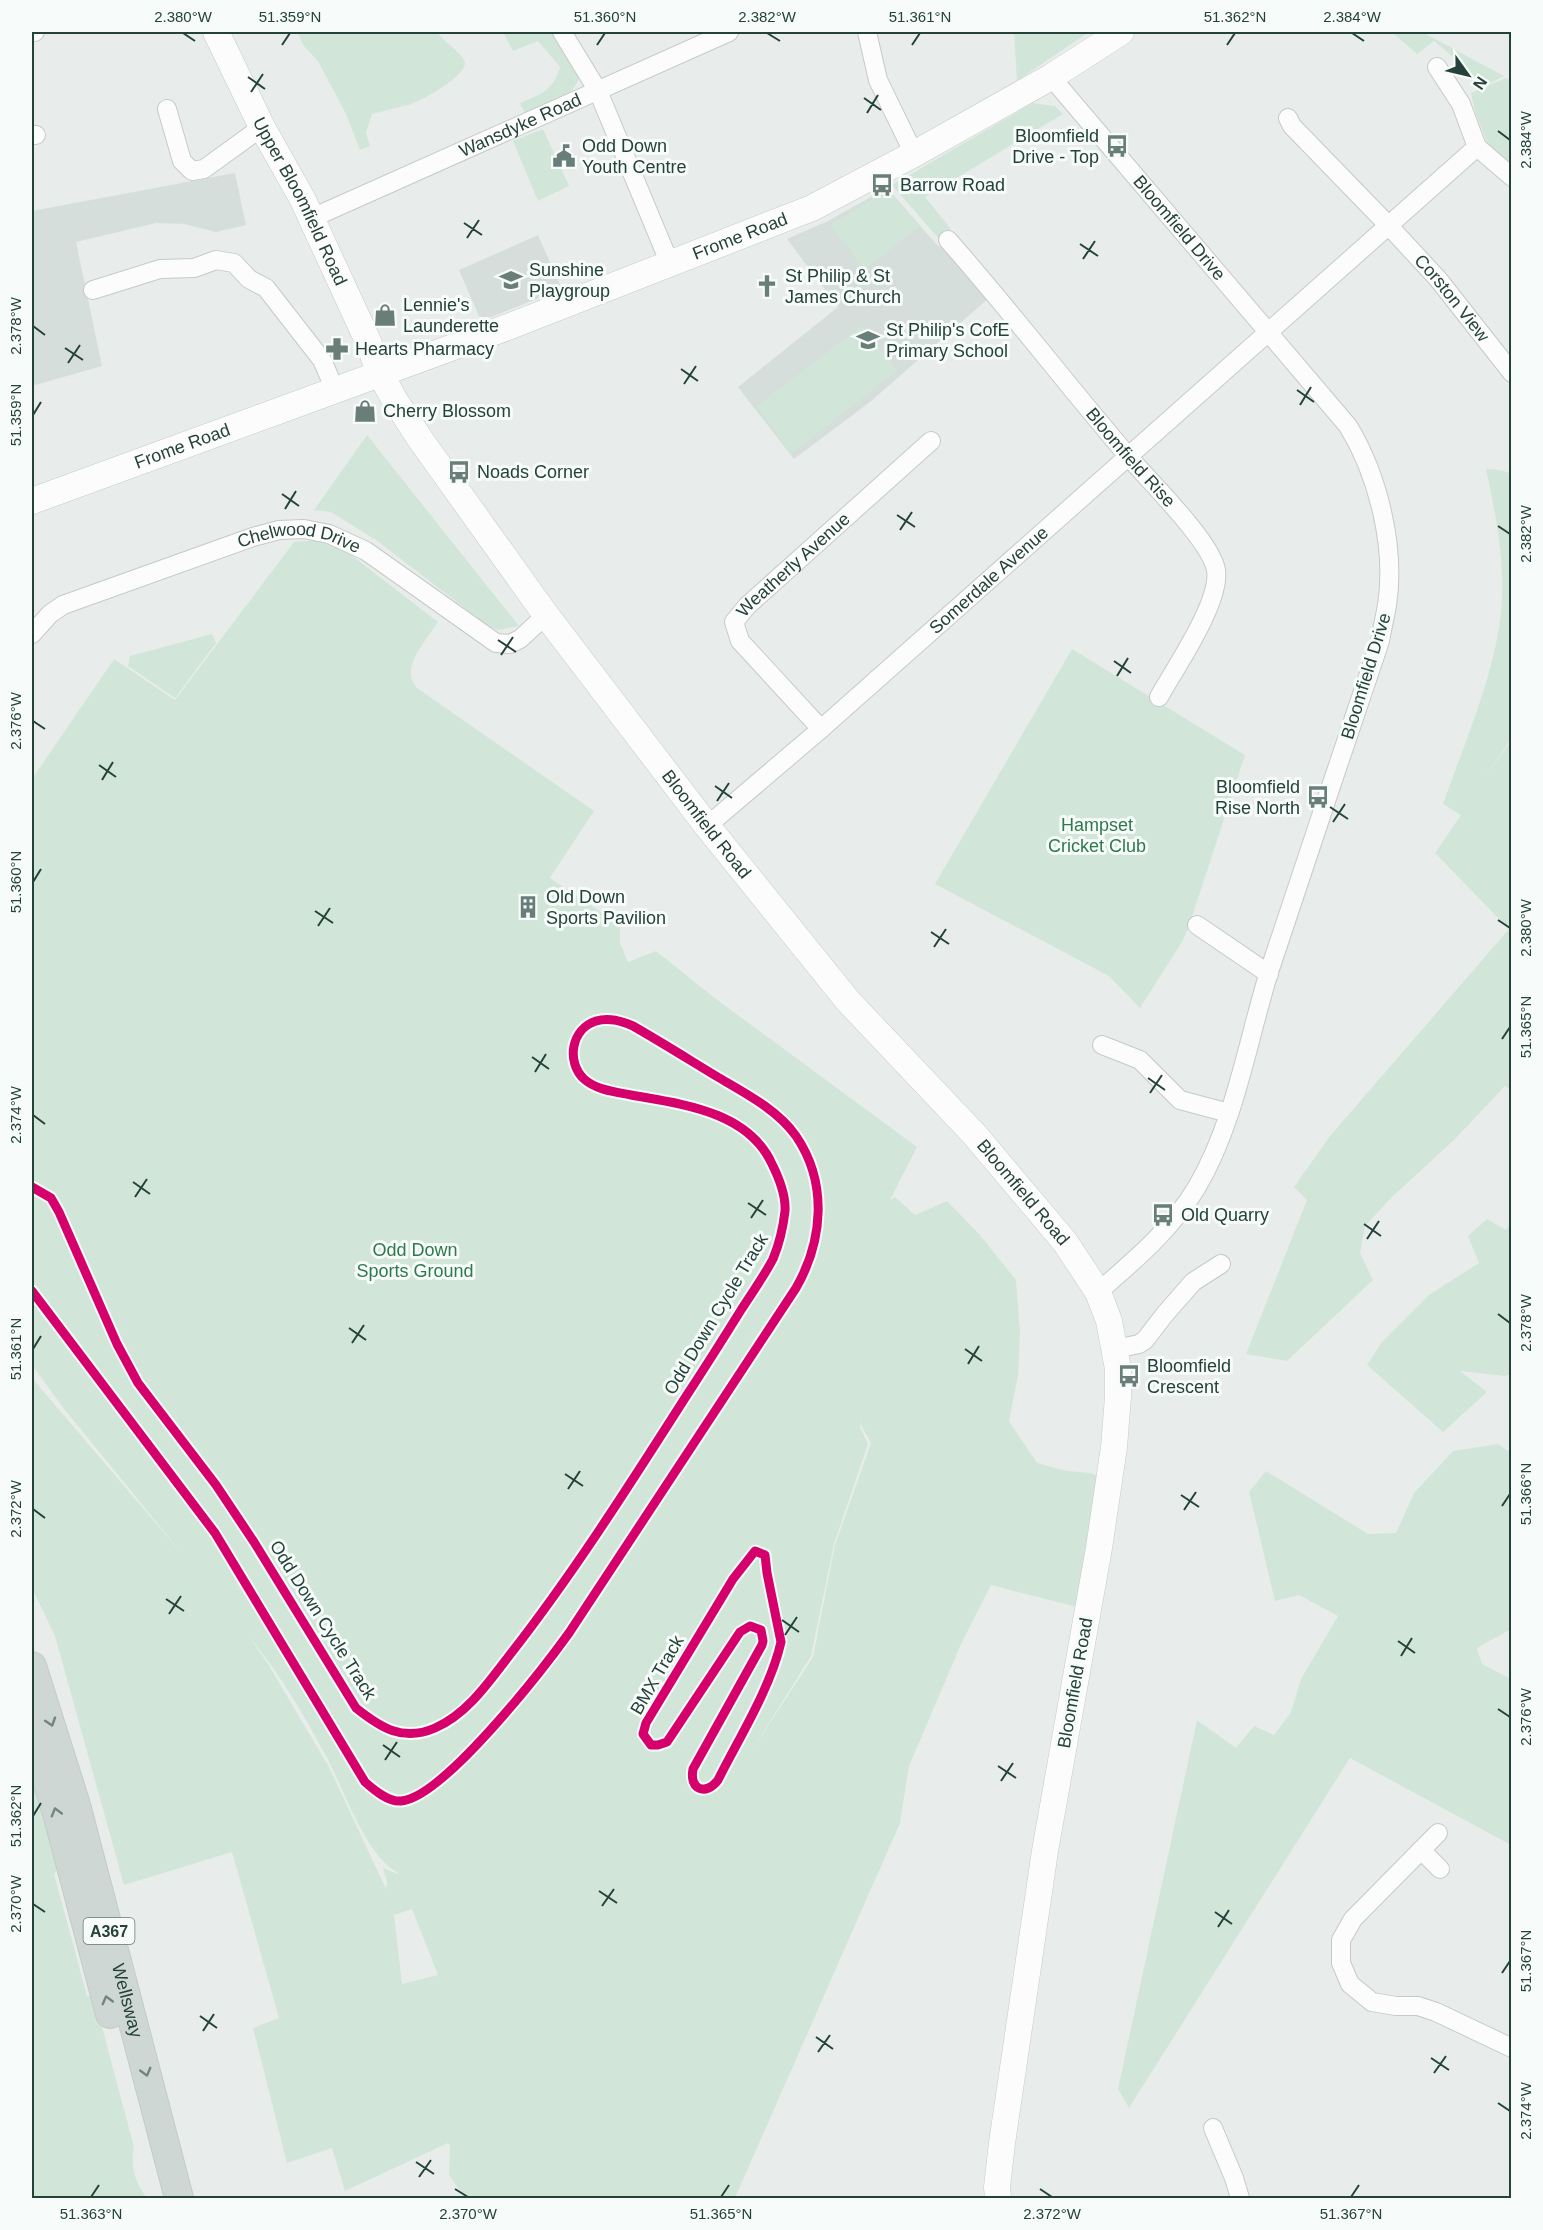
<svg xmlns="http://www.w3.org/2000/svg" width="1543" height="2230" font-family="Helvetica,sans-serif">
  <rect width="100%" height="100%" fill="#e8edeb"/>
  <g fill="#d6dedb">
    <polygon points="235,173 246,225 216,232 184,224 156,223 76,242 102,366 32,386 32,211"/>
    <polygon points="887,188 938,246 950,252 990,297 870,402 794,459 738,387 838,307 787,239 826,222"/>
    <polygon points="538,235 562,289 481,321 459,270"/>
  </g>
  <g fill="#d1e6d8" fill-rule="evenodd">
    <path d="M297 32H437C442 40 463 54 465 62 467 76 420 102 408 105 396 108 384 111 372 114L366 133 370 146 360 150 346 114 318 61 304 46Z"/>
    <path d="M503 32H557L581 74C570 102 553 104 526 115L520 103C541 94 553 91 560 67L538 41 513 51Z"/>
    <polygon points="1014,32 1084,32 1086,34 1017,81"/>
    <polygon points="1392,32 1422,32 1504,76 1479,89 1458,61 1434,41 1417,54"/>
    <polygon points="1506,78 1511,81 1511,167 1488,145 1475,111 1471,93"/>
    <polygon points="1033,103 1055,106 1063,114 925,197 951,229 939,239 892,185"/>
    <polygon points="543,129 569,186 538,201 513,141"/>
    <polygon points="887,191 920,226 865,269 830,225"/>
    <polygon points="862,326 897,370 791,454 757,406"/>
    <polygon points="367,435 519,626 498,630 487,625 376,540 331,512 314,510"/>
    <path d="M1486 469 1501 470 1512 474 1511 739 1485 777 1511 741V1090L1505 1086 1455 1139 1392 1197 1365 1226 1360 1253 1373 1280 1287 1361 1246 1354 1307 1200 1294 1187 1330 1136 1509 929 1435 853 1461 815 1443 804C1465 741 1500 663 1502 597 1504 554 1495 511 1486 469Z"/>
    <path d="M318 540 338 545 438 622C426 641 399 668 417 688L594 811 550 878 620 925V943L628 962 656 951 716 999 917 1147 890 1200 895 1197 915 1215 947 1201 980 1235 1016 1280 1020 1332 1018 1376 1009 1421 1037 1463 1067 1471 1091 1473 1099 1477 1077 1607 991 1585 962 1642 909 1766 900 1823 735 2198H465L449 2175 450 2146 448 2143 345 2191 332 2148 287 2163 253 2028 279 2018 232 1852 124 1885 55 1636 32 1588V1378L184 1556 65 1410 32 1365V779L114 659 175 700 294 542ZM862 1416 861 1425 871 1443 835 1545 813 1657 749 1755 811 1656 834 1544 868 1444 860 1427ZM249 1636C279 1673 304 1715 326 1756 345 1790 364 1854 397 1872L398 1874 383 1868 387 1881 386 1889 329 1767 268 1664ZM412 1909 438 1975 402 1984 394 1915Z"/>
    <polygon points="212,634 216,643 175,698 128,666 130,656"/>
    <polygon points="1072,649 1245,755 1188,929 1182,942 1140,1008 1109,976 935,884"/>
    <polygon points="1487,1219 1506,1230 1511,1222 1511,1374 1505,1376 1460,1371 1487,1392 1443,1432 1367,1365 1382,1342 1429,1295 1479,1263 1468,1236"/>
    <polygon points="1498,1444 1511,1453 1511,1629 1477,1648 1482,1664 1511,1679 1511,1845 1350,1758 1129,2108 1118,2089 1197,1720 1236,1748 1254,1726 1274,1735 1291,1712 1301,1679 1338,1616 1299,1595 1275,1601 1249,1492 1266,1471 1368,1534 1396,1533 1414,1493 1453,1451"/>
    <path d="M32 1779 38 1784 59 1867 54 1874 87 1996 94 1997 134 2147C130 2167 135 2182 147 2198H32Z"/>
  </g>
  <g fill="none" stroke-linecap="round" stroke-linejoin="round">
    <g stroke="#c5cac8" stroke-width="20">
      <g id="street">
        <polyline points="32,32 35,32"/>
        <polyline points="562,32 598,91 670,264"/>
        <polyline points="867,32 878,80 914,154"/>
        <path id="s1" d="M1051 77 1348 426C1378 475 1396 547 1387 605 1385 617 1382 629 1380 641 1343 751 1305 862 1269 972 1247 1043 1235 1122 1197 1187 1171 1230 1135 1260 1098 1292"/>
        <polyline points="167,109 182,161 192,171 204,169 262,127"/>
        <path id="s2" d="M1288 118 1292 126 1389 226 1438 279 1512 373"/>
        <polyline points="32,135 36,135"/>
        <polyline points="1477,147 1512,177"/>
        <path id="s3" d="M312 218 729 32"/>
        <path id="s4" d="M948 240C1010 310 1067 385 1128 456 1149 481 1211 541 1216 570 1221 602 1175 668 1159 697"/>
        <polyline points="93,290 160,269 194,268 216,260 234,263 249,279 266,288 322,360 335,390"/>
        <path id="s5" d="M32 634 50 614 63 605 253 537 279 530 304 529 329 534 366 551 496 643 510 644 520 639 546 615"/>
        <path id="s6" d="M821 729 740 641 734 622 747 606 931 441"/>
        <path id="s7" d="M707 826 821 729 1477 147 1461 104 1437 67"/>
        <polyline points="1197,925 1269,974"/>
        <polyline points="1102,1045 1140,1060 1180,1100 1229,1113"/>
        <polyline points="1116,1349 1139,1344 1145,1340 1165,1314 1193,1282 1221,1264"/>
        <polyline points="1438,1833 1353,1919 1341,1940 1341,1963 1350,1984 1372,2002 1396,2006 1418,2006 1436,2012 1512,2048"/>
        <polyline points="1421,1850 1440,1869"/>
        <polyline points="1213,2128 1234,2178 1240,2198"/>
      </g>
    </g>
    <g stroke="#c3cbc8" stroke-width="27">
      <g id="secondary">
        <path id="s8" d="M216 32 262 127 303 200 367 339 380 373 394 399 420 439 546 615 707 826 848 1001 974 1134 1065 1242 1098 1292 1109 1321 1118 1369V1397L1114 1447 1099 1548 1045 1851 1002 2143 997 2187 998 2198"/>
        <path id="s9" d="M32 501 508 327 812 208 914 154 1051 77 1121 32"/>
      </g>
    </g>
    <g stroke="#c3ccc9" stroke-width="30">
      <g id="primary">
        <path id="s10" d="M32 1666 76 1805 179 2198"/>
        <polyline points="32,1731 57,1813 110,2014"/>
      </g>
    </g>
    <use href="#street" stroke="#fcfcfc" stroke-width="18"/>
    <use href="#secondary" stroke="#fcfcfc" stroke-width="26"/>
    <use href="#primary" stroke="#cfd7d5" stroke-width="28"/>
    <g stroke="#f7fbf9" stroke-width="13">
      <g id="cycleway">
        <path d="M32 1187 51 1198 59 1212 117 1344 138 1383 216 1485 254 1542 356 1708C381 1728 403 1742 435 1728 468 1714 491 1679 512 1652 575 1571 630 1484 685 1398 704 1369 723 1339 741 1310 752 1293 764 1276 773 1259 780 1242 783 1229 785 1211 786 1195 779 1178 772 1164 748 1111 681 1104 631 1095 616 1092 596 1090 584 1079 566 1062 571 1029 596 1021 609 1017 621 1021 633 1026 661 1042 688 1059 716 1076 743 1092 777 1109 796 1136 828 1183 823 1241 796 1288L569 1633C543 1669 443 1798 401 1801 388 1802 374 1790 365 1782L215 1533 32 1291"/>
        <path d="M755 1551 765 1555 767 1573 781 1642C771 1687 739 1738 718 1780 706 1796 689 1790 693 1769L762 1645 763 1641 761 1630 750 1626 740 1632 667 1742 658 1745H651L643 1734 646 1723 733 1579Z"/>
      </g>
    </g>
    <use href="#cycleway" stroke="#d6006c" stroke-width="9"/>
  </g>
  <defs><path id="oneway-chevron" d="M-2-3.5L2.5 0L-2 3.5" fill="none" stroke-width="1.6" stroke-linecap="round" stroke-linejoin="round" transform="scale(1.5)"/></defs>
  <g stroke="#718580">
    <use href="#oneway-chevron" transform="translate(51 1722) rotate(72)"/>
    <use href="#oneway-chevron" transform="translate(56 1812) rotate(-106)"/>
    <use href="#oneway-chevron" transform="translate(107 2000) rotate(-105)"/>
    <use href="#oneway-chevron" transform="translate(146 2072) rotate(75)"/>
  </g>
  <path fill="none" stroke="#24423a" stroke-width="2" d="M183 33 195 41M767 33 780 41M1352 33 1364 41M282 45 290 33M597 45 605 33M912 45 920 33M1227 45 1235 33M248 77 265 89M251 92 263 74M864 98 881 110M867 113 878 95M1498 131 1510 140M464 223 482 235M467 238 479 220M1080 244 1098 256M1083 259 1095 241M33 326 45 335M65 348 83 360M68 363 80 345M681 369 698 381M684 384 696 366M1297 390 1314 402M1300 405 1311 387M33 415 41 402M282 494 299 506M285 509 296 491M897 515 915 527M1498 526 1510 534M900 530 912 512M498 640 516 652M501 655 513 637M1114 661 1131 673M1117 676 1128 658M33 721 45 729M99 765 116 777M102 780 113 762M715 786 732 798M717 801 729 783M1330 807 1348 819M1333 822 1345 804M33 882 41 869M315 911 333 923M1498 920 1510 928M318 926 330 908M931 932 949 944M934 947 946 929M1502 1039 1510 1027M532 1057 549 1069M535 1072 546 1054M1148 1078 1165 1090M1150 1093 1162 1075M33 1115 45 1124M133 1182 150 1194M135 1197 147 1179M748 1203 766 1215M751 1218 763 1200M1364 1224 1381 1236M1367 1239 1379 1221M1498 1314 1510 1323M349 1328 366 1340M352 1343 364 1325M33 1349 41 1336M965 1349 982 1361M968 1364 979 1346M565 1474 583 1486M568 1489 580 1471M1181 1495 1199 1507M1502 1506 1510 1494M33 1509 45 1518M1184 1510 1196 1492M166 1599 184 1611M169 1614 181 1596M782 1620 799 1632M785 1635 797 1617M1398 1641 1415 1653M1401 1656 1412 1638M1498 1709 1510 1717M383 1745 400 1757M385 1760 397 1742M998 1766 1016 1778M1001 1781 1013 1763M33 1816 41 1803M599 1891 617 1903M33 1904 45 1912M602 1906 614 1889M1215 1912 1232 1924M1218 1927 1229 1910M1502 1973 1510 1961M200 2016 217 2028M203 2031 214 2014M816 2037 833 2049M818 2052 830 2035M1431 2058 1449 2070M1434 2073 1446 2056M1498 2103 1510 2111M416 2162 434 2174M419 2177 431 2160M455 2189 468 2197M1040 2189 1052 2197M91 2197 99 2185M721 2197 729 2185M1351 2197 1359 2185"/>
  <defs>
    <g id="bus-bare" transform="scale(1.8)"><path d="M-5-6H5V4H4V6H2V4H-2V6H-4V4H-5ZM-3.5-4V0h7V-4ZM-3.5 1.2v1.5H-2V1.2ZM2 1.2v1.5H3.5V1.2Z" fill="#697e78" stroke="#f7fbf9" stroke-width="2.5" paint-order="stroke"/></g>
    <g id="civic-bare" transform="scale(1.8)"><path d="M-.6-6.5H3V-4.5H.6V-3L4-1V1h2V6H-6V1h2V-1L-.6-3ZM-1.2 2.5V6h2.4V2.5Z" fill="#697e78" stroke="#f7fbf9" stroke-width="2.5" paint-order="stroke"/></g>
    <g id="school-bare" transform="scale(1.8)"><path d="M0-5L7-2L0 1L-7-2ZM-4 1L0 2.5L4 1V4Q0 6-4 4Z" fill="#697e78" stroke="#f7fbf9" stroke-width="2.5" paint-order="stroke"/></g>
    <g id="church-bare" transform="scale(1.8)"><path d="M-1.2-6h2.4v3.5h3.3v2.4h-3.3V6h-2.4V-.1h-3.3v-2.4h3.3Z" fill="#697e78" stroke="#f7fbf9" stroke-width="2.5" paint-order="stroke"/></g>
    <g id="shop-bare" transform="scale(1.8)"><path d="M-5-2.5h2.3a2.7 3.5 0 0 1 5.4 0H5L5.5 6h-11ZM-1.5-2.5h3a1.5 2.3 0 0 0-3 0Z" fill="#697e78" stroke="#f7fbf9" stroke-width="2.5" paint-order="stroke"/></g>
    <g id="pharmacy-bare" transform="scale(1.8)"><path d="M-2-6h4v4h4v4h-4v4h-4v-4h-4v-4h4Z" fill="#697e78" stroke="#f7fbf9" stroke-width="2.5" paint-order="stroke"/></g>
    <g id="building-bare" transform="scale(1.8)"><path d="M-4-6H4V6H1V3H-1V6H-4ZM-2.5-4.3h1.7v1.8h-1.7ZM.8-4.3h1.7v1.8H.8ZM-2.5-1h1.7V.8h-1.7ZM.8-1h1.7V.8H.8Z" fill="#697e78" stroke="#f7fbf9" stroke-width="2.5" paint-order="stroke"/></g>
  </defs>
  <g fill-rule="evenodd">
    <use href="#bus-bare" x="1117" y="146"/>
    <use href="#civic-bare" x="564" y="156"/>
    <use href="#bus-bare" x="882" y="185"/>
    <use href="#school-bare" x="511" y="280"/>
    <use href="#church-bare" x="767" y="286"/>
    <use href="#shop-bare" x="385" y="315"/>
    <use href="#school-bare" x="868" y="340"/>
    <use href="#pharmacy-bare" x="337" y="349"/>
    <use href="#shop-bare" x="365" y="411"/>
    <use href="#bus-bare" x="459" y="472"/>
    <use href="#bus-bare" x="1318" y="797"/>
    <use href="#building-bare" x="528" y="907"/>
    <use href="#bus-bare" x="1163" y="1215"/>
    <use href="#bus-bare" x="1129" y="1376"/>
  </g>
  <g text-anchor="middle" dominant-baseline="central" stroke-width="6" stroke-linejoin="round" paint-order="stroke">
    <rect fill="#f7fbf9" stroke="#637a73" stroke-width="1.5" x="83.5" y="1918" width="51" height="26" rx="4.5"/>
    <g font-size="16" font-weight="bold" fill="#24423a">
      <text x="109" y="1931">A367</text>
    </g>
    <g font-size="18" fill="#24423a" stroke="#f7fbf9">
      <text stroke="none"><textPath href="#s3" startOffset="228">Wansdyke Road</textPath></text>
      <text stroke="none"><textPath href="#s8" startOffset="189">Upper Bloomfield Road</textPath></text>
      <text stroke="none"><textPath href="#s1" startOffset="198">Bloomfield Drive</textPath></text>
      <text stroke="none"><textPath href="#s9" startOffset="756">Frome Road</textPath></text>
      <text stroke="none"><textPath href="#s2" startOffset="244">Corston View</textPath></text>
      <text stroke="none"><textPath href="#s9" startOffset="160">Frome Road</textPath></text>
      <text stroke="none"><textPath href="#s4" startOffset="284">Bloomfield Rise</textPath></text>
      <text stroke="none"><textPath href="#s5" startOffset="292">Chelwood Drive</textPath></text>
      <text stroke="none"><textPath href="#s6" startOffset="222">Weatherly Avenue</textPath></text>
      <text stroke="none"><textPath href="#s7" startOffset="374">Somerdale Avenue</textPath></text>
      <text transform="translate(1366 676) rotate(-73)">Bloomfield Drive</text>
      <text stroke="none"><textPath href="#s8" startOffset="936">Bloomfield Road</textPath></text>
      <text stroke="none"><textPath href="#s8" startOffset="1422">Bloomfield Road</textPath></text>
      <text transform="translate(716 1314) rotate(-59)">Odd Down Cycle Track</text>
      <text transform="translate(323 1620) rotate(58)">Odd Down Cycle Track</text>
      <text transform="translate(657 1675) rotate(-60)">BMX Track</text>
      <text transform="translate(1075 1683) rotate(-80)">Bloomfield Road</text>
      <text stroke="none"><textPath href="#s10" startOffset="348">Wellsway</textPath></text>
    </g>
    <g font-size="18" fill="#24423a" stroke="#f7fbf9" text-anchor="start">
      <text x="1099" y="136" text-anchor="end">Bloomfield<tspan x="1099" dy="21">Drive - Top</tspan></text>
      <text x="582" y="146">Odd Down<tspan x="582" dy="21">Youth Centre</tspan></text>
      <text x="900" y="185">Barrow Road</text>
      <text x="529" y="270">Sunshine<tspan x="529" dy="21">Playgroup</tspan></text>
      <text x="785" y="276">St Philip &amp; St<tspan x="785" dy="21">James Church</tspan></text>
      <text x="403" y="305">Lennie's<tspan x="403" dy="21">Launderette</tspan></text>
      <text x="886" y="330">St Philip's CofE<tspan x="886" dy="21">Primary School</tspan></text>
      <text x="355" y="349">Hearts Pharmacy</text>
      <text x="383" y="411">Cherry Blossom</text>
      <text x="477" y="472">Noads Corner</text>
      <text x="1300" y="787" text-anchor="end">Bloomfield<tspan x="1300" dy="21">Rise North</tspan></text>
      <text x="546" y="897">Old Down<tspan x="546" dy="21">Sports Pavilion</tspan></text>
      <text x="1181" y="1215">Old Quarry</text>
      <text x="1147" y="1366">Bloomfield<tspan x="1147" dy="21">Crescent</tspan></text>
    </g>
    <g font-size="18" fill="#2d7a4b" stroke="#f7fbf9">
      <text x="1097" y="825">Hampset<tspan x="1097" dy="21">Cricket Club</tspan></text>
      <text x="415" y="1250">Odd Down<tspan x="415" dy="21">Sports Ground</tspan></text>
    </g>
  </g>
  <rect width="1543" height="2230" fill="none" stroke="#f7fbf9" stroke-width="66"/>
  <g transform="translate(1468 75) rotate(124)" stroke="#f7fbf9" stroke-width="4.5" paint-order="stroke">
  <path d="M0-4.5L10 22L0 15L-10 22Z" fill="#24423a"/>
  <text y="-9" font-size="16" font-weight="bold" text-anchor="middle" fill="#24423a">N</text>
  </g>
  <rect x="33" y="33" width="1477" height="2164" fill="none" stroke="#24423a" stroke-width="2"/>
  <g font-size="15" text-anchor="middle" fill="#24423a">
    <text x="183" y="22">2.380°W</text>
    <text x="290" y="22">51.359°N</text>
    <text x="605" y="22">51.360°N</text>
    <text x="767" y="22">2.382°W</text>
    <text x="920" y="22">51.361°N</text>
    <text x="1235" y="22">51.362°N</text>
    <text x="1352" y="22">2.384°W</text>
    <text transform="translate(1526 140) rotate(-90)" y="5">2.384°W</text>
    <text transform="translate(16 326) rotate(-90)" y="5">2.378°W</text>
    <text transform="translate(16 415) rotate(-90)" y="5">51.359°N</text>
    <text transform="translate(1526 534) rotate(-90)" y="5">2.382°W</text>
    <text transform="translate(16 721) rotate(-90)" y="5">2.376°W</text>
    <text transform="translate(16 882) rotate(-90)" y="5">51.360°N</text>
    <text transform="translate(1526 928) rotate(-90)" y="5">2.380°W</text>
    <text transform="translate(1526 1027) rotate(-90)" y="5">51.365°N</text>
    <text transform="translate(16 1115) rotate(-90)" y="5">2.374°W</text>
    <text transform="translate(1526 1323) rotate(-90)" y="5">2.378°W</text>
    <text transform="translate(16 1349) rotate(-90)" y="5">51.361°N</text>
    <text transform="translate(1526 1494) rotate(-90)" y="5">51.366°N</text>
    <text transform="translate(16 1509) rotate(-90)" y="5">2.372°W</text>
    <text transform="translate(1526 1717) rotate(-90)" y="5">2.376°W</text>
    <text transform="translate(16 1816) rotate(-90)" y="5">51.362°N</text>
    <text transform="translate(16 1904) rotate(-90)" y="5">2.370°W</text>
    <text transform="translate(1526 1961) rotate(-90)" y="5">51.367°N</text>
    <text transform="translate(1526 2111) rotate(-90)" y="5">2.374°W</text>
    <text x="91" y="2219">51.363°N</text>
    <text x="468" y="2219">2.370°W</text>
    <text x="721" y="2219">51.365°N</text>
    <text x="1052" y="2219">2.372°W</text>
    <text x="1351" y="2219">51.367°N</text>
  </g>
</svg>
